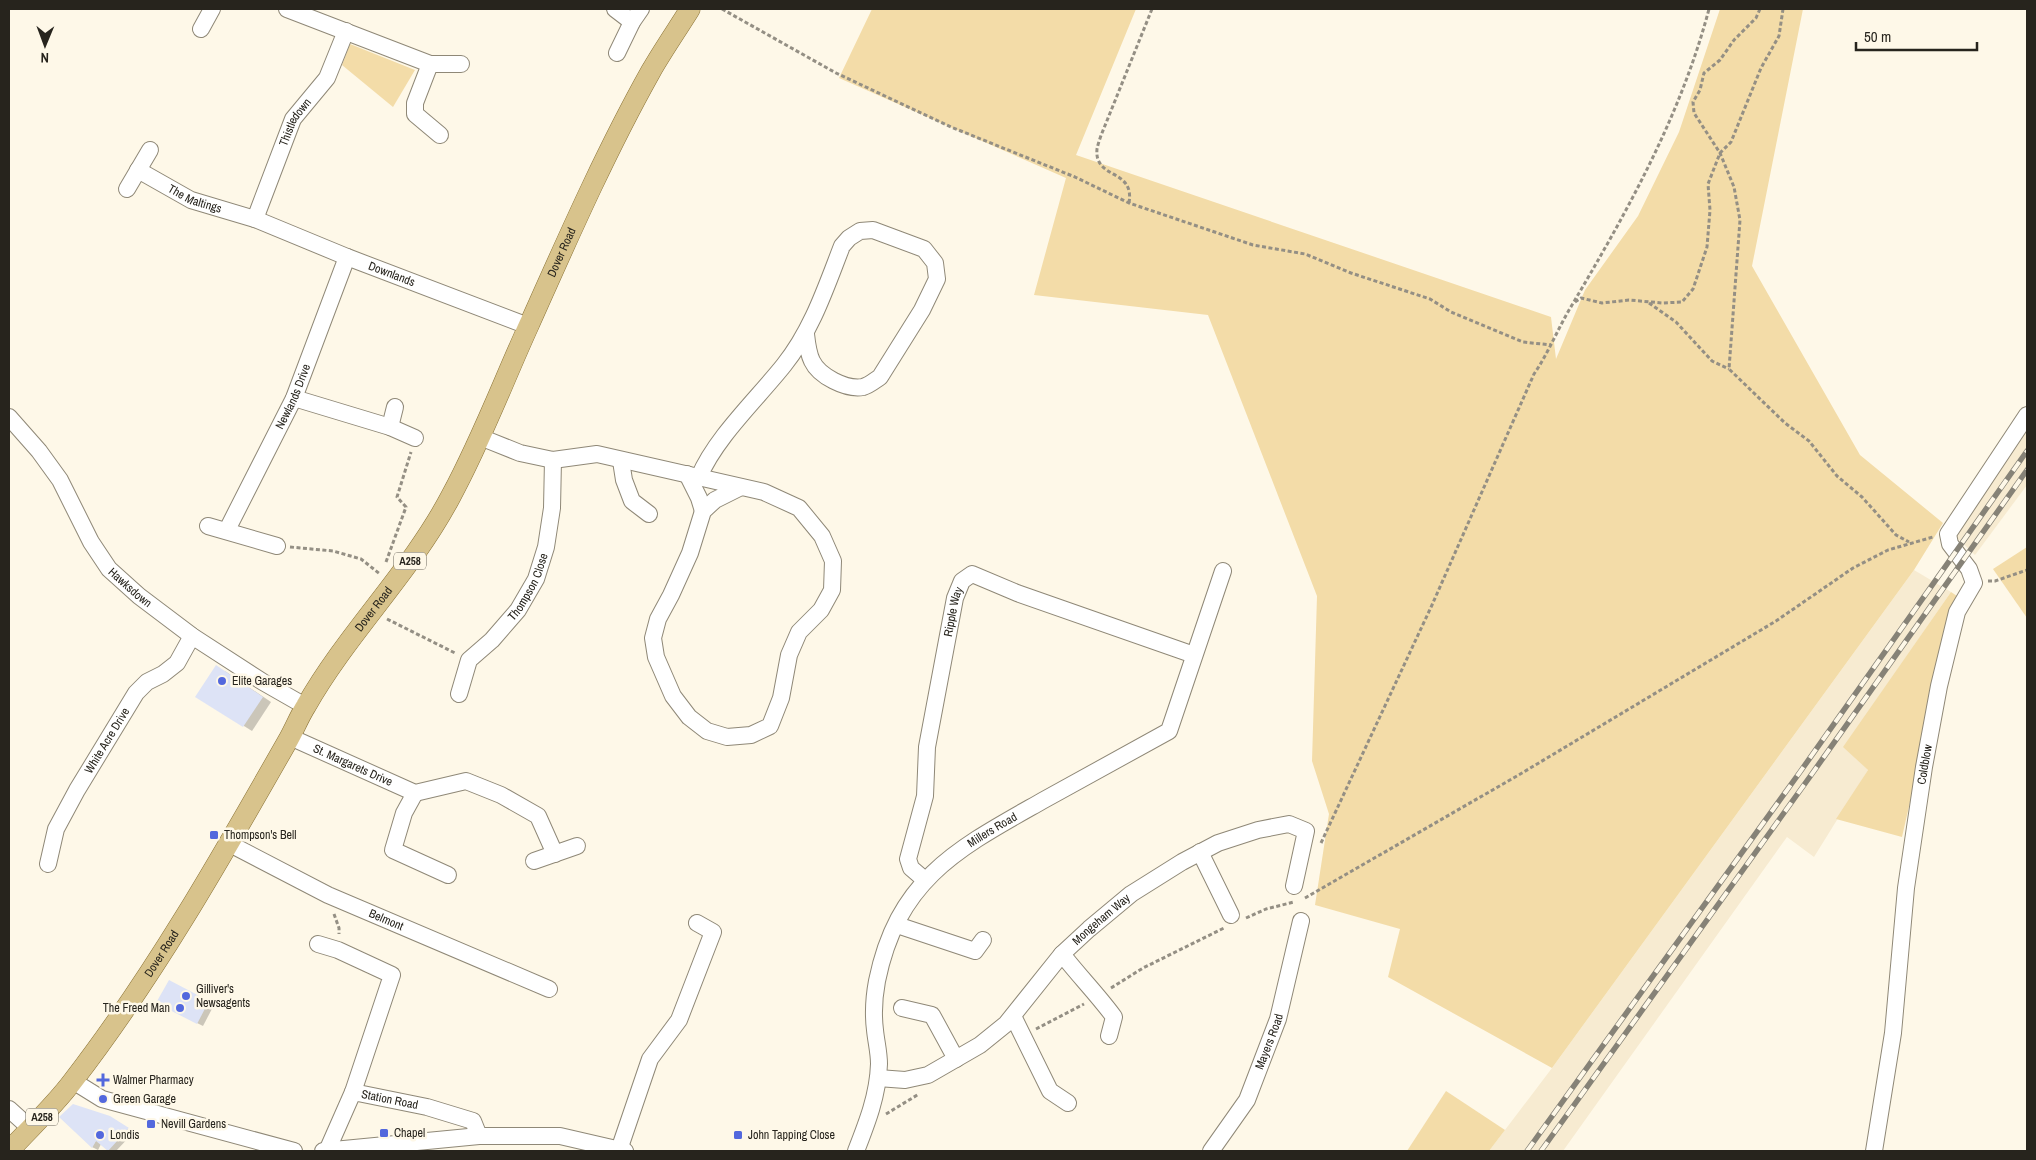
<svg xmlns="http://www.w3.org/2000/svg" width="2036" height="1160" font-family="'Archivo Narrow',sans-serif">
  <rect width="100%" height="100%" fill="#fef8e8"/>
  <g fill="#f7ebd1">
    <polygon points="2027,429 2027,485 1975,555 1954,535"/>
    <polygon points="1914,570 1951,592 1844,747 1868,770 1814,857 1787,837 1563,1151 1489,1151 1552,1068"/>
  </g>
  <g fill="#f3dca8">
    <polygon points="872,9 1136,9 1076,155 1551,317 1556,359 1585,290 1638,216 1679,132 1720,9 1803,9 1752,266 1860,455 1943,523 1914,570 1552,1068 1388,977 1400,929 1315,905 1329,814 1312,761 1317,596 1208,315 1034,295 1066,178 839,78"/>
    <polygon points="350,44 415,70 393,107 342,65"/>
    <polygon points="2027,547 2027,618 1993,569"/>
    <polygon points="1951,592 1957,596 1902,837 1836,819 1868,770 1843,747"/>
    <polygon points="1446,1091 1505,1130 1489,1151 1407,1151"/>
  </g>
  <g fill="#0003">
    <polygon points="225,671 271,702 252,731 244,726"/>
    <polygon points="169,982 214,1005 203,1026 163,1006"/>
    <polygon points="110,1117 134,1132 116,1151 109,1151 101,1144 98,1150 92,1147"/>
  </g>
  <g fill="#dde3f6">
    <polygon points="216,665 263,697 243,727 195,697"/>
    <polygon points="169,980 209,1001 197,1024 156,1003"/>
    <polygon points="73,1104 110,1116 129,1128 108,1151 96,1141 92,1148 59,1117"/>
  </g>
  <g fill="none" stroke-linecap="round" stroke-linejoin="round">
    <g stroke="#8f8877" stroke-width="18">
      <g id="minor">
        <polyline points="287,9 430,64 461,64"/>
        <polyline points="615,9 632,22"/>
        <polyline points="201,29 212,9"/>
        <polyline points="617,53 632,22 641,9"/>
        <polyline points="430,64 415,103 415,114 440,135"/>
        <path id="s1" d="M138 170 191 200 255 219 347 257 528 326"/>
        <polyline points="127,189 150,150"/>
        <path id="s2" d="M255 219 293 119 327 78 346 31"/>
        <polyline points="294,398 390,427 415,438"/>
        <path id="s3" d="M9 417 39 451 60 480 91 542 109 569 139 596 192 636 263 682 305 706"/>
        <polyline points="390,427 395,407"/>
        <polyline points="480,437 520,453 553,460 597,454 764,492 799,508 822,536 833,561 832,590 821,610 799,632 789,655 781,698 770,726 751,735 727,737 707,731 689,717 673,696 656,657 653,638 658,619 671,595 690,553 703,511 715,500 741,487"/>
        <polyline points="621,461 624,480 632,501 649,514"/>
        <polyline points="687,474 699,498 703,511"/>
        <path d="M699 477C716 437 757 399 784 365 812 330 826 287 842 246L849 238 860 231 873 230 924 249 935 263 937 279 922 310 880 377C874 381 870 385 863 387 846 390 819 376 812 361 808 353 807 343 806 334"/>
        <polyline points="208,526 277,546"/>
        <path id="s4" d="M227 530 294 398 347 257"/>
        <path id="s5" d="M459 694 469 660 492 640 518 610 536 579 546 547 552 508 553 460"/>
        <path id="s6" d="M290 737 415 793 466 781 501 795 538 816 555 854"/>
        <polyline points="415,793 404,813 393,850 448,875"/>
        <path id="s7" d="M228 843 328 895 549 989"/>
        <polyline points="1200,852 1231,915"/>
        <polyline points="534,861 577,846"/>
        <path id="s8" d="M48 864 56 829 77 790 136 693 147 682 163 674 177 663 192 636"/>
        <path id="s9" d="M925 880 911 868 908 859 925 796 927 747 955 598 962 581 972 574 1017 593 1194 655"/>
        <polyline points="897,925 975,951 983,940"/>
        <polyline points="318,944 338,950 392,975 353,1092"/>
        <path d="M1062 954C1079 976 1098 995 1114 1017L1109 1036"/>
        <polyline points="902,1008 932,1015 956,1059"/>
        <polyline points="1013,1016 1050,1091 1068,1103"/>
        <path id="s10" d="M878 1078 905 1080 928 1075 980 1045 1006 1024 1062 954 1089 929 1131 894 1182 862 1218 843 1258 830 1289 824 1306 831 1294 886"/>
        <polyline points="73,1081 102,1099 294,1151"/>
        <polyline points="9,1109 30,1128"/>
        <polyline points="619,1150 650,1059 679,1020 713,932 697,923"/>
        <polyline points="323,1151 479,1136 560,1136 625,1151"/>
        <path id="s11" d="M327 1151 353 1092 427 1107 473 1121 479 1136"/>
        <path id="s12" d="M856 1151C867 1123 878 1095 879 1064 879 1052 876 1041 875 1030 873 1014 874 997 877 981 898 878 959 848 1042 801 1084 778 1126 755 1169 731L1223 571"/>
        <path id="s13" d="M1211 1151 1247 1100 1278 1019 1301 921"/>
        <path id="s14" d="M1874 1151 1893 1033 1906 888 1924 767 1939 686 1957 612 1974 583 1969 569 1950 544 1948 534 2027 415"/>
      </g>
    </g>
    <g stroke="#897134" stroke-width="21">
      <g id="major">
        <path id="s15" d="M9 1151C30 1128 53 1107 72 1082 154 976 221 858 287 742 294 730 299 717 306 706 348 632 411 572 451 496 481 441 503 382 529 325 567 240 605 153 651 71 663 50 677 30 690 9"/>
      </g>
    </g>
    <g stroke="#948f84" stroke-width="3" stroke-dasharray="4 2.5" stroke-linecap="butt">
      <polyline points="722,9 836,73 951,127 1075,177 1129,203 1253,245 1305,254 1351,273 1430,299 1451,312 1523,342 1551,345"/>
      <polyline points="1760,9 1756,18 1734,40 1720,60 1704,73 1700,90 1693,102 1694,113 1720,153 1734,187 1740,220 1729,369 1785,423 1809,441 1837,476 1862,497 1896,535 1909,542"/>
      <path d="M1129 203C1135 168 1094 180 1097 149 1098 144 1100 138 1102 133L1152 9"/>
      <polyline points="1575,302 1581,298 1602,303 1629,300 1662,303 1682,302 1693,289 1707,247 1710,210 1708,184 1720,153 1731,142 1761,68 1779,36 1783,9"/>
      <polyline points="1649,303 1676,322 1712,361 1729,369"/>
      <polyline points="290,547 333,551 361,559 380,574"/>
      <polyline points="386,562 406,507 397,497 411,452"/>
      <polyline points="1988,581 1995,581 2027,570"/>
      <polyline points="387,619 455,653"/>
      <path d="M1321 843 1432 605 1534 374C1549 352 1558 328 1572 305 1628 210 1681 115 1709 9"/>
      <polyline points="1305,898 1522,773 1776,621 1853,568 1888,550 1933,537"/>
      <polyline points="334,914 339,928 339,934"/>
      <polyline points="1246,918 1266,909 1294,902"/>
      <polyline points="1111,988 1143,968 1224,928"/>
      <polyline points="1036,1029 1084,1004"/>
      <polyline points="886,1114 919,1094"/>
    </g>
    <use href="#minor" stroke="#fff" stroke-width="16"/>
    <use href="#major" stroke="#d8c38c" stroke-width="20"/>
    <g stroke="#868277" stroke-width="5.5">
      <g id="rail">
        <polyline points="1527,1151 1800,772 2027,451"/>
        <polyline points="1541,1151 1809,778 2027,470"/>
      </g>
    </g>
    <use href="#rail" stroke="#fef8e8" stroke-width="4" stroke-dasharray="11" stroke-linecap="butt"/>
  </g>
  <g fill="#5368dd" stroke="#fef8e8" stroke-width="2">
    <circle cx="222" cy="681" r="5"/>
    <rect x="209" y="830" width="10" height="10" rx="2.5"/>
    <circle cx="186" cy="996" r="5"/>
    <circle cx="180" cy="1008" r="5"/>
    <path d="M100.5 1072.5h5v5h5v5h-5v5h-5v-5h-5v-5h5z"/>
    <circle cx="103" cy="1099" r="5"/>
    <rect x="146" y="1119" width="10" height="10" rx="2.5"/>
    <rect x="379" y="1128" width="10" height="10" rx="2.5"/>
    <circle cx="100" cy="1135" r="5"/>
    <rect x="733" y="1130" width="10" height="10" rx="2.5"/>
  </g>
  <g text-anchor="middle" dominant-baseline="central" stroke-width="5" stroke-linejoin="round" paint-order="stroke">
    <g fill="#fef8e8" stroke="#68645a" stroke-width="1">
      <rect x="394" y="552.5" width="32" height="17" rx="4"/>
      <rect x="26" y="1108.5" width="32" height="17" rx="4"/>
    </g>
    <g font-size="11" font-weight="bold" fill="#27241d">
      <text x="410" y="561">A258</text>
      <text x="42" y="1117">A258</text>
    </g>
    <g font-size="12" fill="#27241d" stroke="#fef8e8">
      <text stroke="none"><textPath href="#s2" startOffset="105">Thistledown</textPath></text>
      <text stroke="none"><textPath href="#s1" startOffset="64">The Maltings</textPath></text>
      <text stroke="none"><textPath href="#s15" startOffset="1060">Dover Road</textPath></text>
      <text stroke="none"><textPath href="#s1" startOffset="275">Downlands</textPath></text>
      <text stroke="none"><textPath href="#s4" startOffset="149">Newlands Drive</textPath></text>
      <text stroke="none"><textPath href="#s5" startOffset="131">Thompson Close</textPath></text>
      <text stroke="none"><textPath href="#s3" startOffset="211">Hawksdown</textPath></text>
      <text stroke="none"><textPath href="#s15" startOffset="655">Dover Road</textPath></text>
      <text stroke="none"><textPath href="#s9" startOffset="280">Ripple Way</textPath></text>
      <text stroke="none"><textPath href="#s8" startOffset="138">White Acre Drive</textPath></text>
      <text stroke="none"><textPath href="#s6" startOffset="69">St. Margarets Drive</textPath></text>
      <text stroke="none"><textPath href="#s14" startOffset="390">Coldblow</textPath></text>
      <text stroke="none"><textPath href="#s12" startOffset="371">Millers Road</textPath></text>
      <text stroke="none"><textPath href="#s7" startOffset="176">Belmont</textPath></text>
      <text stroke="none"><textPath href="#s10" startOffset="286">Mongeham Way</textPath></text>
      <text stroke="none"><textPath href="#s15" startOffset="250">Dover Road</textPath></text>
      <text stroke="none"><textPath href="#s13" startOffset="125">Mayers Road</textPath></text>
      <text stroke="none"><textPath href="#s11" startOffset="102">Station Road</textPath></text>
    </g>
    <g font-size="12" fill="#27241d" stroke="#fef8e8" text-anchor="start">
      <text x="232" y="681">Elite Garages</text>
      <text x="224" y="835">Thompson's Bell</text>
      <text x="196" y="989">Gilliver's<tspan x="196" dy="14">Newsagents</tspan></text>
      <text x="170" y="1008" text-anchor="end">The Freed Man</text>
      <text x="113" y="1080">Walmer Pharmacy</text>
      <text x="113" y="1099">Green Garage</text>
      <text x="161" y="1124">Nevill Gardens</text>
      <text x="394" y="1133">Chapel</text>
      <text x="110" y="1135">Londis</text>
      <text x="748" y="1135">John Tapping Close</text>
    </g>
  </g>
  <rect width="2036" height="1160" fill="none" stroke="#27241d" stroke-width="20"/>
  <g transform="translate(45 45) rotate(181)" stroke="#fef8e8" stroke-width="4" paint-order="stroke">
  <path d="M0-4L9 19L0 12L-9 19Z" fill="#27241d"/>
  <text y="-8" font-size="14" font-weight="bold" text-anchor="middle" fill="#27241d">N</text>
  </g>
  <path d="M1856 42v8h121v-8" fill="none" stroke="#27241d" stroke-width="2.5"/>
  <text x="1864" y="42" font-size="15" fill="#27241d" stroke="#fef8e8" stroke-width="4" paint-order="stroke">50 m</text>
</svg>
